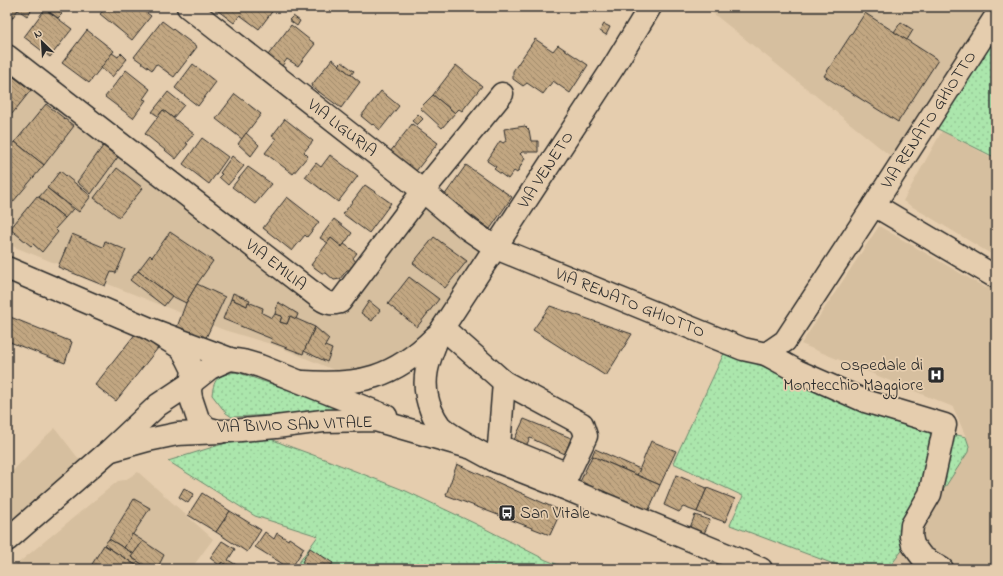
<svg xmlns="http://www.w3.org/2000/svg" width="1003" height="576" font-family="'Indie Flower',sans-serif">
  <defs>
    <pattern id="grass-dots" width="8" height="8" patternUnits="userSpaceOnUse"><rect width="8" height="8" fill="#abe6ac"/><path d="M2 2h.1M6 6h.1" fill="none" stroke="#93c594" stroke-width="1.8" stroke-linecap="round"/></pattern>
    <pattern id="building-back-hatch" width="6" height="6" patternUnits="userSpaceOnUse"><rect width="6" height="6" fill="#c2a782"/><path d="M-1 5l2 2M0 0l6 6M5-1l2 2" fill="none" stroke="#9e886b"/></pattern>
  </defs>
  <rect width="100%" height="100%" fill="#e5cdae"/>
  <filter id="ink" filterUnits="userSpaceOnUse"><feTurbulence type="fractalNoise" baseFrequency=".025" numOctaves="2"/><feDisplacementMap in="SourceGraphic" scale="8" xChannelSelector="R" yChannelSelector="G"/><feConvolveMatrix kernelMatrix="1 2 1 2 8 2 1 2 1" color-interpolation-filters="sRGB"/></filter>
  <g filter="url(#ink)">
    <g fill="#d6bf9f">
      <polygon points="710,7 996,7 904,164 888,154 709,10"/>
      <polygon points="7,60 339,317 419,211 424,208 479,251 478,256 419,346 351,377 274,345 224,330 7,244"/>
      <polygon points="942,131 996,160 996,257 903,201"/>
      <polygon points="879,226 986,288 996,274 996,569 888,569 913,536 966,437 953,407 801,344"/>
      <polygon points="55,428 85,467 7,532 7,477 44,438"/>
      <polygon points="138,472 213,539 191,569 11,569 118,481 125,480"/>
    </g>
    <g fill="url(#grass-dots)" stroke="#6b886c">
      <polygon points="996,23 996,158 932,126"/>
      <polygon points="726,349 779,374 863,408 930,429 966,437 969,446 968,452 913,536 888,569 847,569 730,525 743,496 673,463"/>
      <path d="M236 372 352 411 232 417 226 413 212 395C214 377 219 375 236 372Z"/>
      <polygon points="242,438 271,439 283,444 327,460 406,491 476,524 546,560 569,569 297,569 295,568 318,536 255,516 168,461"/>
    </g>
    <g fill="url(#building-back-hatch)" stroke="#2b2b2b">
      <polygon points="7,7 20,7 10,21 7,19"/>
      <polygon points="20,7 34,7 27,16 18,10"/>
      <polygon points="49,7 53,7 62,14 58,18 47,10"/>
      <polygon points="106,7 139,7 151,16 132,40 100,14"/>
      <polygon points="213,7 271,7 274,9 259,29 240,15 234,23"/>
      <polygon points="45,9 72,29 50,57 24,37"/>
      <polygon points="865,13 938,60 898,122 824,76"/>
      <polygon points="293,16 300,21 297,26 289,20"/>
      <polygon points="162,21 197,47 174,77 156,64 152,70 134,57"/>
      <polygon points="901,22 913,30 907,40 894,32"/>
      <polygon points="604,24 610,27 606,35 600,31"/>
      <polygon points="291,25 315,44 298,66 287,59 282,66 268,55"/>
      <polygon points="87,30 114,51 89,83 62,63"/>
      <polygon points="535,39 553,51 558,45 588,65 570,93 553,81 543,94 527,83 523,86 513,79 513,71"/>
      <polygon points="112,53 118,57 121,53 127,59 112,77 101,68"/>
      <polygon points="332,59 360,82 341,108 311,86"/>
      <polygon points="342,62 354,71 351,75 339,65"/>
      <polygon points="193,64 216,82 198,106 175,88"/>
      <polygon points="456,65 482,86 462,111 459,109 455,113 433,95"/>
      <polygon points="126,70 150,89 143,99 146,100 133,118 105,97"/>
      <polygon points="7,72 31,90 8,119 7,118"/>
      <polygon points="381,91 399,106 380,130 373,124 372,125 361,116"/>
      <polygon points="168,92 184,105 173,118 163,110 158,116 152,112"/>
      <polygon points="235,94 261,114 242,139 216,119"/>
      <polygon points="433,95 455,113 442,128 420,108"/>
      <polygon points="46,104 74,126 44,165 15,142"/>
      <polygon points="163,110 194,134 186,143 188,144 176,159 145,134"/>
      <polygon points="418,114 423,119 417,125 412,121"/>
      <polygon points="285,119 313,141 304,152 308,156 293,174 265,153 276,139 272,136"/>
      <polygon points="412,124 438,143 416,171 390,152"/>
      <polygon points="525,126 529,130 531,141 538,141 538,152 522,152 520,154 525,158 517,173 514,171 508,179 494,169 496,167 487,161 500,141 503,143 506,141 504,129"/>
      <polygon points="246,133 259,145 251,156 238,144"/>
      <polygon points="202,138 228,157 209,184 183,164"/>
      <polygon points="15,142 44,165 7,209 7,152"/>
      <polygon points="103,146 118,157 91,194 77,182"/>
      <polygon points="330,155 358,176 338,202 305,177 316,163 321,167"/>
      <polygon points="232,156 244,166 228,185 219,177 222,174 220,173"/>
      <polygon points="466,165 512,197 490,229 444,196"/>
      <polygon points="248,167 272,184 255,204 232,187"/>
      <polygon points="117,168 143,188 119,217 94,198"/>
      <polygon points="60,171 91,196 79,212 47,188"/>
      <polygon points="365,185 391,203 369,233 343,214"/>
      <polygon points="47,188 73,209 65,218 39,197"/>
      <polygon points="37,196 65,218 55,229 58,232 42,252 33,244 31,246 10,229"/>
      <polygon points="287,197 319,222 307,237 305,235 292,251 263,228"/>
      <polygon points="334,219 352,233 342,247 331,238 328,243 320,238"/>
      <polygon points="170,232 213,261 197,284 186,303 172,296 138,271 150,255 152,257"/>
      <polygon points="72,234 103,247 105,241 126,250 116,273 111,272 105,286 58,267"/>
      <polygon points="434,237 467,261 445,288 413,263"/>
      <polygon points="331,238 342,247 344,244 357,253 353,258 356,262 351,270 347,270 340,279 334,280 326,273 322,273 311,265"/>
      <polygon points="138,271 172,296 164,306 130,280"/>
      <polygon points="409,277 439,299 417,327 388,304"/>
      <polygon points="197,284 225,297 204,342 176,330 186,303"/>
      <polygon points="233,293 250,300 247,306 231,299"/>
      <polygon points="231,299 247,306 248,302 263,308 262,313 272,318 275,314 282,316 280,322 287,324 290,316 315,327 303,354 271,342 272,339 223,319"/>
      <polygon points="369,301 380,310 372,321 361,313"/>
      <polygon points="278,302 298,314 296,319 290,316 287,324 280,322 282,316 275,314"/>
      <polygon points="550,306 632,334 606,376 533,330"/>
      <polygon points="8,316 72,342 65,363 7,341 7,320"/>
      <polygon points="315,327 329,339 325,346 332,349 327,362 304,351"/>
      <polygon points="136,333 158,348 116,401 95,385"/>
      <polygon points="524,419 571,438 565,454 530,438 526,446 514,440"/>
      <polygon points="651,441 676,451 660,485 637,475"/>
      <polygon points="595,449 640,469 637,475 592,456"/>
      <polygon points="592,456 660,485 647,514 579,484"/>
      <polygon points="457,464 561,511 550,535 446,495"/>
      <polygon points="676,475 707,488 697,512 683,507 679,512 664,505"/>
      <polygon points="184,488 194,494 188,503 179,497"/>
      <polygon points="707,488 735,499 725,522 697,512"/>
      <polygon points="202,493 230,511 216,532 188,515"/>
      <polygon points="134,499 150,508 124,548 109,539"/>
      <polygon points="230,511 261,530 247,552 216,532"/>
      <polygon points="695,515 710,520 703,536 689,530"/>
      <polygon points="265,532 274,539 277,533 288,540 289,538 304,548 291,569 255,547"/>
      <polygon points="132,534 143,541 134,554 124,548"/>
      <polygon points="109,539 134,554 131,557 150,569 142,569 104,545"/>
      <polygon points="143,541 164,555 157,569 150,569 131,557"/>
      <polygon points="222,541 235,549 228,560 243,569 232,569 222,562 219,565 210,558"/>
      <polygon points="104,545 142,569 89,569"/>
      <polygon points="310,548 333,563 329,569 314,569 302,562"/>
      <polygon points="222,562 232,569 217,569"/>
    </g>
    <g fill="none" stroke-linecap="round" stroke-linejoin="round">
      <g stroke="#2b2b2b" stroke-width="25">
        <g id="minor">
          <polyline points="188,7 423,191 468,229 496,248 743,349 766,354 785,341 874,205 994,276"/>
          <path d="M7 56 321 299C328 304 332 304 340 302L423 191 502 94"/>
          <polyline points="874,205 996,16"/>
          <polyline points="443,328 504,382 582,424 586,436 562,487"/>
          <polyline points="766,354 797,371 865,401 945,425 930,494 912,525 911,536 913,545 922,557 942,569"/>
          <path d="M303 382C359 386 394 378 435 337"/>
          <path d="M468 445C459 439 448 434 440 426 436 421 433 415 431 410 419 380 429 359 440 332L614 66 650 7"/>
          <polyline points="499,446 504,382"/>
          <polyline points="496,461 499,446 568,474"/>
        </g>
      </g>
      <g stroke="#2b2b2b" stroke-width="25">
        <g id="major">
          <polyline points="7,268 150,329 230,359 243,361 260,366 386,416"/>
          <polyline points="150,329 179,347 183,351 187,358 193,370 190,391 191,398 198,419 207,428 218,431 230,431 276,427 323,421 375,420 472,448 496,461 562,487 761,569"/>
          <polyline points="112,450 148,440 177,434 220,432"/>
          <polyline points="7,540 109,451 158,405 191,383 210,368 230,359"/>
        </g>
      </g>
      <use href="#minor" stroke="#e5cdae" stroke-width="22"/>
      <use href="#major" stroke="#e5cdae" stroke-width="22"/>
    </g>
  </g>
  <defs>
    <g id="hospital-square" transform="scale(0.9)"><rect x="-9" y="-9" width="18" height="18" rx="4" fill="#2b2b2b" stroke="#e5cdae"/><path d="M-5-5h3v3.5h4V-5h3V5h-3V1.5h-4V5h-3Z" fill="#fff"/></g>
    <g id="bus-square" transform="scale(0.9)"><rect x="-9" y="-9" width="18" height="18" rx="4" fill="#2b2b2b" stroke="#e5cdae"/><path d="M-5-6H5V4H4V6H2V4H-2V6H-4V4H-5ZM-3.5-4V0h7V-4ZM-3.5 1.2v1.5H-2V1.2ZM2 1.2v1.5H3.5V1.2Z" fill="#fff"/></g>
  </defs>
  <g fill-rule="evenodd">
    <use href="#hospital-square" x="936" y="375"/>
    <use href="#bus-square" x="507" y="513"/>
  </g>
  <g text-anchor="middle" dominant-baseline="central" stroke-width="3.5" stroke-linejoin="round" paint-order="stroke">
    <g font-size="17" fill="#2b2b2b" stroke="#e5cdae">
      <text transform="translate(929 120) rotate(-57)">VIA RENATO GHIOTTO</text>
      <text transform="translate(342 128) rotate(38)">VIA LIGURIA</text>
      <text transform="translate(546 170) rotate(-57)">VIA VENETO</text>
      <text transform="translate(276 265) rotate(38)">VIA EMILIA</text>
      <text transform="translate(630 303) rotate(22)">VIA RENATO GHIOTTO</text>
      <text transform="translate(295 425) rotate(-2)">VIA BIVIO SAN VITALE</text>
    </g>
    <g font-size="17" fill="#2b2b2b" stroke="#e5cdae" text-anchor="end">
      <text x="923" y="365">Ospedale di<tspan x="923" dy="20">Montecchio Maggiore</tspan></text>
      <text x="520" y="513" text-anchor="start">San Vitale</text>
    </g>
  </g>
  <rect width="1003" height="576" fill="none" stroke="#e5cdae" stroke-width="24"/>
  <rect x="12" y="12" width="979" height="552" fill="none" stroke="#2b2b2b" stroke-width="1.5" filter="url(#ink)"/>
  <g transform="translate(42 42) rotate(335)" stroke="#e5cdae" stroke-width="3" paint-order="stroke">
  <path d="M0-3L7 15L0 10L-7 15Z" fill="#2b2b2b"/>
  <text y="-6" font-size="11" font-weight="bold" text-anchor="middle" fill="#2b2b2b">N</text>
  </g>
</svg>
